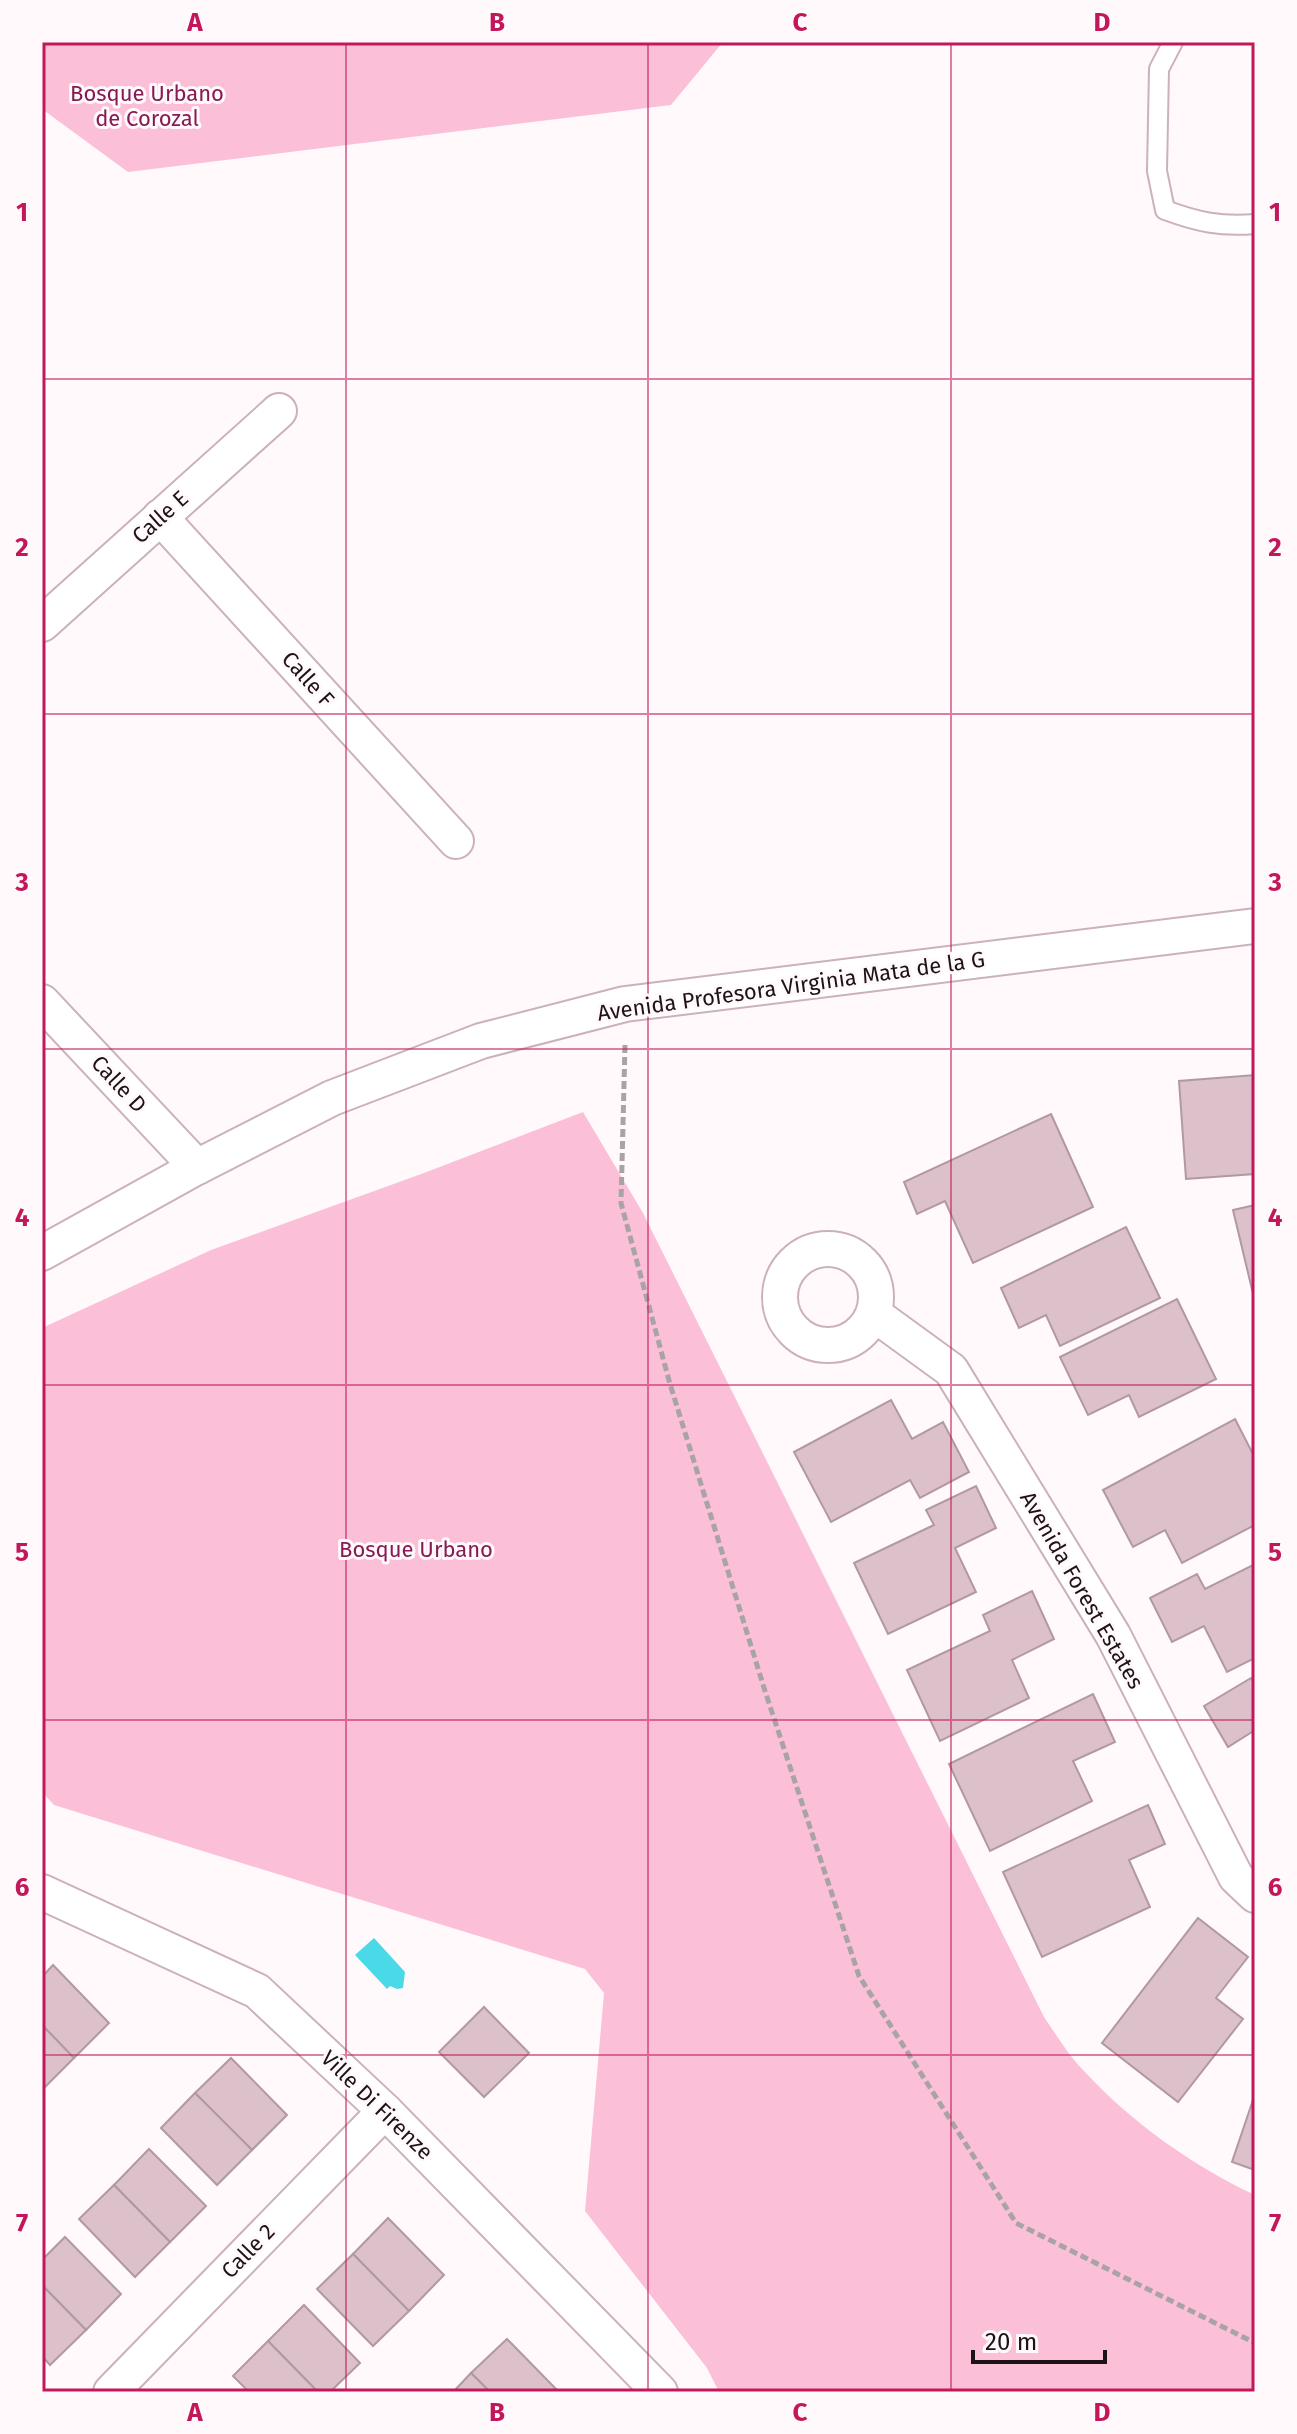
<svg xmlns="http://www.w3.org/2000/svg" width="1297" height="2434" font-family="'Fira Sans',sans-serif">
  <rect width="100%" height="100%" fill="#fff9fb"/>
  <g fill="#fbc0d7">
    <polygon points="42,42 723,42 671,105 128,172 42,109"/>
    <path d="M583 1112 643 1213 1044 2017C1057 2036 1069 2056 1085 2072 1131 2122 1193 2166 1255 2195V2392H719L707 2368 585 2211 604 1993 585 1969 54 1805 42 1792V1328L211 1250 424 1173Z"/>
  </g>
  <polygon fill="#4ad9e7" points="374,1938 405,1972 403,1988 397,1989 390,1986 387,1989 355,1955"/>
  <g fill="#dcc1ca" stroke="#b298a2" stroke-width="2">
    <polygon points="1255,1075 1255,1174 1186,1179 1179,1081"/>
    <polygon points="1051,1114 1093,1207 973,1263 945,1201 917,1214 904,1182"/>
    <polygon points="1255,1205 1255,1302 1233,1210"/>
    <polygon points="1126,1227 1160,1298 1060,1346 1046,1315 1019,1328 1001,1288"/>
    <polygon points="1177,1299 1216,1379 1139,1417 1129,1395 1088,1415 1060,1357"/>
    <polygon points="891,1400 912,1439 943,1422 969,1472 920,1498 910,1480 831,1522 794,1452"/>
    <polygon points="1235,1419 1255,1458 1255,1525 1182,1563 1165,1530 1133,1547 1103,1490"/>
    <polygon points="976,1486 996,1528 955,1548 976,1592 888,1634 854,1563 934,1525 926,1510"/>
    <polygon points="1255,1564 1255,1658 1227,1672 1204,1626 1172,1642 1150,1598 1197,1574 1205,1589"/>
    <polygon points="1032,1591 1054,1639 1012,1660 1029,1698 940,1741 907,1670 990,1631 983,1615"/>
    <polygon points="1251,1678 1255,1684 1255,1730 1228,1747 1204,1706"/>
    <polygon points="1093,1694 1115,1742 1073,1761 1092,1801 990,1851 949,1764"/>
    <polygon points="1148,1805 1165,1844 1129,1860 1150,1907 1042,1957 1003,1872"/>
    <polygon points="1198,1918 1248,1957 1216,1998 1243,2019 1178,2102 1102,2043"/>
    <polygon points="53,1965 109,2023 74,2058 42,2025 42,1977"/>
    <polygon points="484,2007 529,2053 484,2097 439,2052"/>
    <polygon points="42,2025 74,2058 42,2090"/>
    <polygon points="231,2058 287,2115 252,2150 195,2093"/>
    <polygon points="195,2093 252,2150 217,2185 161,2128"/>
    <polygon points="1255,2094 1255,2170 1232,2162"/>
    <polygon points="149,2149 206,2206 170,2242 114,2185"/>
    <polygon points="114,2185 170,2242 135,2277 79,2219"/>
    <polygon points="388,2218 444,2275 409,2311 353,2254"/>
    <polygon points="65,2237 121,2294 86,2330 42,2285 42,2260"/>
    <polygon points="353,2254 409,2311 373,2346 317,2289"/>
    <polygon points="42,2285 86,2330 50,2365 42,2356"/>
    <polygon points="304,2305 360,2363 330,2392 318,2392 268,2341"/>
    <polygon points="507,2339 559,2392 490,2392 471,2373"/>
    <polygon points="268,2341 318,2392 249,2392 233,2376"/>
    <polygon points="471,2373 490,2392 453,2392"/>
  </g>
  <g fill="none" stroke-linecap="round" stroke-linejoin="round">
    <g stroke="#ccb1bb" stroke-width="22">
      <path id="service" d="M1173 42 1159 69 1157 171 1165 210C1198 222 1220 227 1255 224"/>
    </g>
    <g stroke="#ccb1bb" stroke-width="38">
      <g id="minor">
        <polyline points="160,517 456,841"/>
        <polyline points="42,624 279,411"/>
        <polyline points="42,1002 197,1167"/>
        <circle cx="828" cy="1297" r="48"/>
        <polyline points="42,1253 197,1167 332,1098 481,1041 625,1004 1255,926"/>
        <polyline points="874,1314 951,1370 1113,1635 1236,1877 1255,1895"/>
        <polyline points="42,1892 257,1991 385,2111 660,2392"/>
        <polyline points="111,2392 385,2111"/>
      </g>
    </g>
    <polyline stroke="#aaa3a6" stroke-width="5" stroke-dasharray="8 4" stroke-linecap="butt" points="625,1045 621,1203 670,1384 765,1691 859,1976 1016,2223 1255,2343"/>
    <use href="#service" stroke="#fff" stroke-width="18"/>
    <use href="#minor" stroke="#fff" stroke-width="34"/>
  </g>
  <path fill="none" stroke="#c2185b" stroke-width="2" stroke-opacity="0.55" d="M346 42V2392M648 42V2392M951 42V2392M42 379H1255M42 714H1255M42 1049H1255M42 1385H1255M42 1720H1255M42 2055H1255"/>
  <g text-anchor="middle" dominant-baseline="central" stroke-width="6" stroke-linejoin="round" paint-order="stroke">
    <g font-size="22" fill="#861b53" stroke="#fff9fb">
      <text x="147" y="93">Bosque Urbano<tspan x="147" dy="25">de Corozal</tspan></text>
      <text x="416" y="1549">Bosque Urbano</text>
    </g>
    <g font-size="22" fill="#1d1317" stroke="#fff9fb">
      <text transform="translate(160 517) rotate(-42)">Calle E</text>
      <text transform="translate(308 679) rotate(48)">Calle F</text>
      <text transform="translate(791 986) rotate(-8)">Avenida Profesora Virginia Mata de la G</text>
      <text transform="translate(119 1084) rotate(47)">Calle D</text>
      <text transform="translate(1082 1590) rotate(60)">Avenida Forest Estates</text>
      <text transform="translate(377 2105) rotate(44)">Ville Di Firenze</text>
      <text transform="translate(248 2251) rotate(-46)">Calle 2</text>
    </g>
  </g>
  <rect width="1297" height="2434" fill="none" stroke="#fff9fb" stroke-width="88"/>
  <path d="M973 2350v12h132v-12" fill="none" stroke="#1d1317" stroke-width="4"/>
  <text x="985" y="2350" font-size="24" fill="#1d1317" stroke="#fff9fb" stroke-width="6" paint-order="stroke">20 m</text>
  <rect x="44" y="44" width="1209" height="2346" fill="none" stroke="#c2185b" stroke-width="3"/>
  <g font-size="26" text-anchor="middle" font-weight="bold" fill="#c2185b">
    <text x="195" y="31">A</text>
    <text x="497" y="31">B</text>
    <text x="800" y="31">C</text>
    <text x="1102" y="31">D</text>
    <text x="22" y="221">1</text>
    <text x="1275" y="221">1</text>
    <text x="22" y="556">2</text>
    <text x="1275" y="556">2</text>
    <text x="22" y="891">3</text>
    <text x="1275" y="891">3</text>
    <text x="22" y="1226">4</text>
    <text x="1275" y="1226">4</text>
    <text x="22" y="1561">5</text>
    <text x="1275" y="1561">5</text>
    <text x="22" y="1896">6</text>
    <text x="1275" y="1896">6</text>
    <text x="22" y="2232">7</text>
    <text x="1275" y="2232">7</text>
    <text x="195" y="2421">A</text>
    <text x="497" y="2421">B</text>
    <text x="800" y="2421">C</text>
    <text x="1102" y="2421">D</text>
  </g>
</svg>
